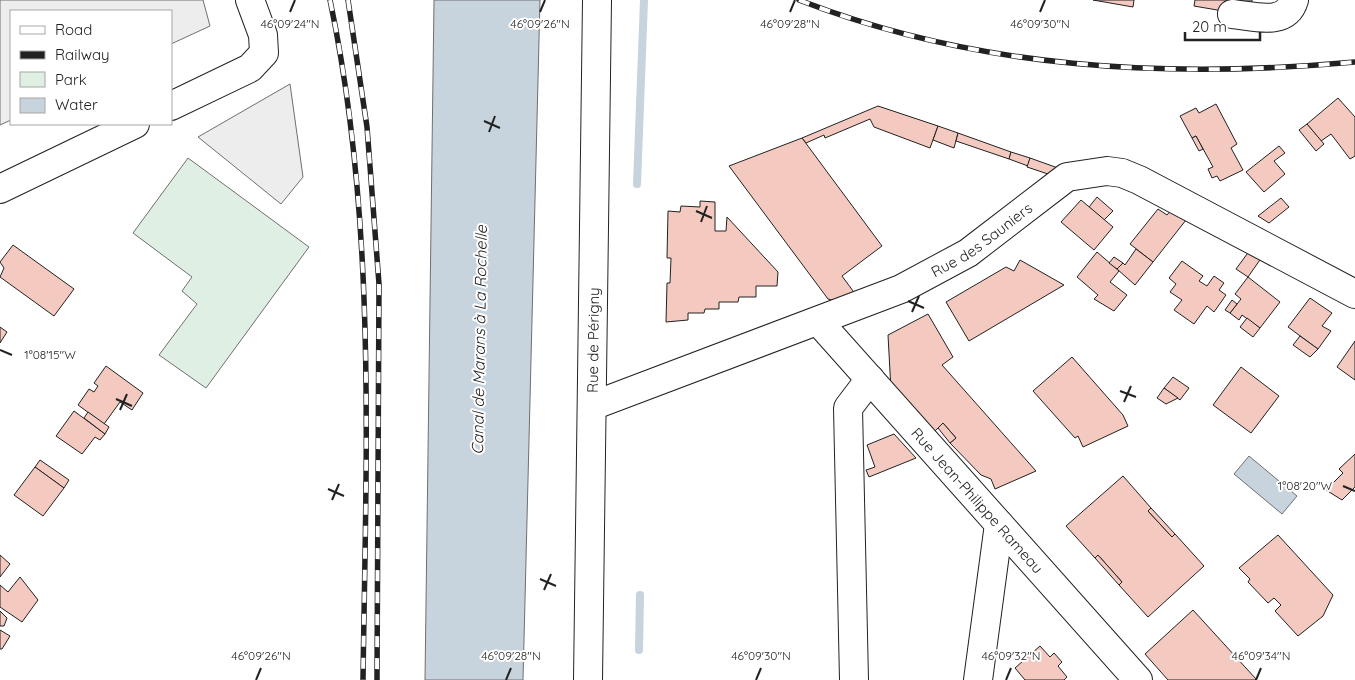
<svg xmlns="http://www.w3.org/2000/svg" width="1355" height="680" font-family="Quicksand,sans-serif">
  <rect width="100%" height="100%" fill="#fff"/>
  <polygon fill="#e0efe3" stroke="#6f6f6f" points="188,158 309,247 206,388 159,355 197,304 182,291 192,277 133,233"/>
  <g fill="#ededed" stroke="#6f6f6f">
    <polygon points="0,0 203,0 210,26 171,44 171,11 11,11 11,120 0,125"/>
    <polygon points="290,84 303,177 281,204 198,137"/>
  </g>
  <g fill="#c7d3dd" stroke="#6f6f6f">
    <polygon points="434,0 540,0 523,680 425,680"/>
    <polygon points="1249,456 1297,496 1282,514 1234,474"/>
  </g>
  <g fill="none" stroke-linecap="round" stroke-linejoin="round">
    <g stroke="#c7d3dd" stroke-width="8">
      <polyline points="637,184 644,0"/>
      <polyline points="639,650 640,595"/>
    </g>
  </g>
  <g fill="#f3c9c0" stroke="#222">
    <polygon points="1093,0 1134,0 1133,7"/>
    <polygon points="1195,0 1252,0 1252,5 1224,2 1223,11 1194,6"/>
    <polygon points="1338,98 1355,117 1355,156 1350,159 1331,134 1321,141 1307,124"/>
    <polygon points="1216,104 1237,144 1231,148 1243,170 1220,181 1217,176 1212,178 1208,169 1213,167 1196,136 1192,138 1180,116 1196,108 1199,113"/>
    <polygon points="878,106 938,126 930,148 874,127 870,119 825,138 824,135 806,143 802,138"/>
    <polygon points="1307,124 1324,144 1316,151 1299,130"/>
    <polygon points="938,126 958,133 954,148 933,140"/>
    <polygon points="958,133 1011,152 1009,159 956,141"/>
    <polygon points="1196,136 1203,149 1199,151 1192,138"/>
    <polygon points="802,138 882,246 842,276 856,295 842,303 828,299 729,166"/>
    <polygon points="1279,146 1285,153 1274,161 1285,174 1264,192 1246,172"/>
    <polygon points="1011,152 1030,158 1028,166 1009,159"/>
    <polygon points="1030,158 1058,168 1048,174 1027,167"/>
    <polygon points="1097,197 1113,211 1104,220 1089,207"/>
    <polygon points="1281,198 1289,207 1269,223 1258,216"/>
    <polygon points="1081,200 1113,227 1094,250 1061,222"/>
    <polygon points="700,201 715,202 715,231 726,231 727,217 778,272 777,286 756,286 756,297 739,297 738,302 719,302 719,309 705,309 704,313 688,313 688,320 666,322 667,283 670,283 671,258 667,258 668,211 680,212 681,206 700,207"/>
    <polygon points="1158,209 1167,215 1172,209 1186,220 1153,262 1130,244"/>
    <polygon points="13,245 74,289 54,316 0,277 4,268 0,262"/>
    <polygon points="1136,249 1153,262 1135,285 1117,269 1123,263 1125,265"/>
    <polygon points="1250,250 1262,257 1248,277 1236,269"/>
    <polygon points="1097,252 1119,271 1110,282 1127,295 1114,311 1094,299 1098,295 1077,277"/>
    <polygon points="1114,257 1123,263 1117,269 1109,263"/>
    <polygon points="1020,260 1064,285 969,341 946,302 1006,267 1014,271"/>
    <polygon points="1182,261 1203,276 1199,281 1207,286 1214,276 1224,283 1219,290 1226,295 1214,312 1207,306 1194,324 1174,310 1182,300 1170,292 1176,284 1169,278"/>
    <polygon points="1248,277 1280,302 1260,328 1242,315 1239,320 1230,313 1241,299 1235,294"/>
    <polygon points="1310,298 1332,313 1322,326 1331,331 1318,349 1288,327"/>
    <polygon points="1232,300 1237,304 1230,313 1225,310"/>
    <polygon points="928,314 953,357 942,365 1036,471 995,489 991,479 981,475 950,443 956,438 943,423 932,434 891,390 888,335"/>
    <polygon points="1247,318 1260,328 1253,337 1240,327"/>
    <polygon points="0,327 7,332 0,343"/>
    <polygon points="1300,336 1318,349 1310,357 1293,345"/>
    <polygon points="1355,341 1355,380 1337,367"/>
    <polygon points="1072,357 1123,415 1128,426 1083,447 1078,436 1075,438 1033,391"/>
    <polygon points="106,366 143,393 132,410 120,402 104,424 78,405 89,389 94,392 98,386 94,383"/>
    <polygon points="1241,367 1279,396 1251,433 1213,405"/>
    <polygon points="1173,377 1189,388 1180,400 1164,388"/>
    <polygon points="1164,388 1178,398 1166,404 1157,398"/>
    <polygon points="74,411 105,434 100,440 95,437 82,454 56,436"/>
    <polygon points="88,412 109,427 105,434 84,418"/>
    <polygon points="943,423 956,438 950,443 938,428"/>
    <polygon points="894,434 916,458 869,477 866,470 875,467 867,445"/>
    <polygon points="1355,454 1355,487 1342,500 1326,490 1343,473 1339,469"/>
    <polygon points="40,460 69,480 64,488 35,467"/>
    <polygon points="35,467 64,488 43,516 14,495"/>
    <polygon points="1123,476 1151,508 1148,511 1172,537 1175,534 1204,566 1148,617 1119,585 1122,582 1098,555 1095,558 1066,526"/>
    <polygon points="1151,508 1175,534 1172,537 1148,511"/>
    <polygon points="1278,535 1333,595 1323,616 1298,636 1275,611 1281,605 1274,598 1268,603 1248,582 1250,579 1239,568"/>
    <polygon points="0,555 10,564 0,577"/>
    <polygon points="1098,555 1122,582 1119,585 1095,558"/>
    <polygon points="20,577 38,600 22,622 0,607 0,585 8,592"/>
    <polygon points="1193,610 1256,679 1255,680 1168,680 1145,654"/>
    <polygon points="0,611 7,618 4,626 0,626"/>
    <polygon points="0,630 10,636 2,649 0,649"/>
    <polygon points="1040,646 1050,657 1054,653 1062,662 1058,666 1067,677 1064,680 1025,680 1015,668"/>
  </g>
  <g fill="none" stroke-linecap="round" stroke-linejoin="round">
    <g stroke="#222" stroke-width="30">
      <g id="minor">
        <path d="M1232 14C1254 16 1286 27 1294 0"/>
        <polyline points="171,106 250,68 264,53 263,35 250,0"/>
        <polyline points="0,189 135,124"/>
        <path id="s1" d="M818 321 1138 680"/>
        <path id="s2" d="M592 406 901 289 968 253 1067 177 1107 171 1122 173 1139 180 1355 294"/>
        <path id="s3" d="M588 680 597 0"/>
        <polyline points="854,680 848,408 870,379"/>
        <polyline points="978,680 999,524"/>
      </g>
    </g>
    <use href="#minor" stroke="#fff" stroke-width="28"/>
    <g stroke="#222" stroke-width="5.5">
      <g id="rail">
        <path d="M330 0C377 223 366 454 363 680"/>
        <polyline points="348,0 367,127 379,284 377,680"/>
        <path d="M799 0C976 69 1167 79 1355 62"/>
      </g>
    </g>
    <use href="#rail" stroke="#fff" stroke-width="4" stroke-dasharray="11" stroke-linecap="butt"/>
  </g>
  <path fill="none" stroke="#222" stroke-width="2" d="M290 12 295 0M540 12 545 0M790 12 795 0M1040 12 1045 0M484 121 500 128M489 132 495 116M696 211 712 218M701 222 707 206M908 301 924 308M912 312 919 296M0 350 12 355M1120 391 1136 397M116 399 132 406M1124 402 1131 386M120 410 127 394M1343 486 1355 491M328 489 344 496M332 500 339 484M540 579 556 586M544 590 551 574M256 680 261 668M506 680 511 668M756 680 761 668M1006 680 1011 668M1256 680 1261 668"/>
  <g text-anchor="middle" dominant-baseline="central" stroke-width="4" stroke-linejoin="round" paint-order="stroke">
    <g font-size="15" fill="#222" stroke="#fff">
      <text stroke="none"><textPath href="#s2" startOffset="425">Rue des Sauniers</textPath></text>
      <text stroke="none"><textPath href="#s3" startOffset="340">Rue de Périgny</textPath></text>
      <text stroke="none"><textPath href="#s1" startOffset="240">Rue Jean-Philippe Rameau</textPath></text>
    </g>
    <g font-size="16" font-style="italic" fill="#222" stroke="#fff">
      <text transform="translate(479 340) rotate(-89)">Canal de Marans à La Rochelle</text>
    </g>
  </g>
  <g font-size="12" text-anchor="middle" fill="#222" stroke="#fff" stroke-width="4" stroke-linejoin="round" paint-order="stroke">
    <text x="290" y="28">46°09'24"N</text>
    <text x="540" y="28">46°09'26"N</text>
    <text x="790" y="28">46°09'28"N</text>
    <text x="1040" y="28">46°09'30"N</text>
    <text x="50" y="359">1°08'15"W</text>
    <text x="1305" y="490">1°08'20"W</text>
    <text x="261" y="660">46°09'26"N</text>
    <text x="511" y="660">46°09'28"N</text>
    <text x="761" y="660">46°09'30"N</text>
    <text x="1011" y="660">46°09'32"N</text>
    <text x="1261" y="660">46°09'34"N</text>
  </g>
  <rect x="10" y="10" width="162" height="115" fill="#ffffff" stroke="#a7a7a7"/>
  <rect x="20" y="26" width="25" height="8" fill="#ffffff" stroke="#a7a7a7"/>
  <text x="55" y="35" font-size="15" fill="#222222">Road</text>
  <rect x="20" y="51" width="25" height="8" fill="#222222" stroke="#a7a7a7"/>
  <text x="55" y="60" font-size="15" fill="#222222">Railway</text>
  <rect x="20" y="72" width="25" height="15" fill="#e0efe3" stroke="#a7a7a7"/>
  <text x="55" y="85" font-size="15" fill="#222222">Park</text>
  <rect x="20" y="98" width="25" height="15" fill="#c7d3dd" stroke="#a7a7a7"/>
  <text x="55" y="110" font-size="15" fill="#222222">Water</text>
  <path d="M1185 32v8h75v-8" fill="none" stroke="#222222" stroke-width="2.5"/>
  <text x="1192" y="32" font-size="15" fill="#222222" stroke="#ffffff" stroke-width="4" paint-order="stroke">20 m</text>
</svg>
